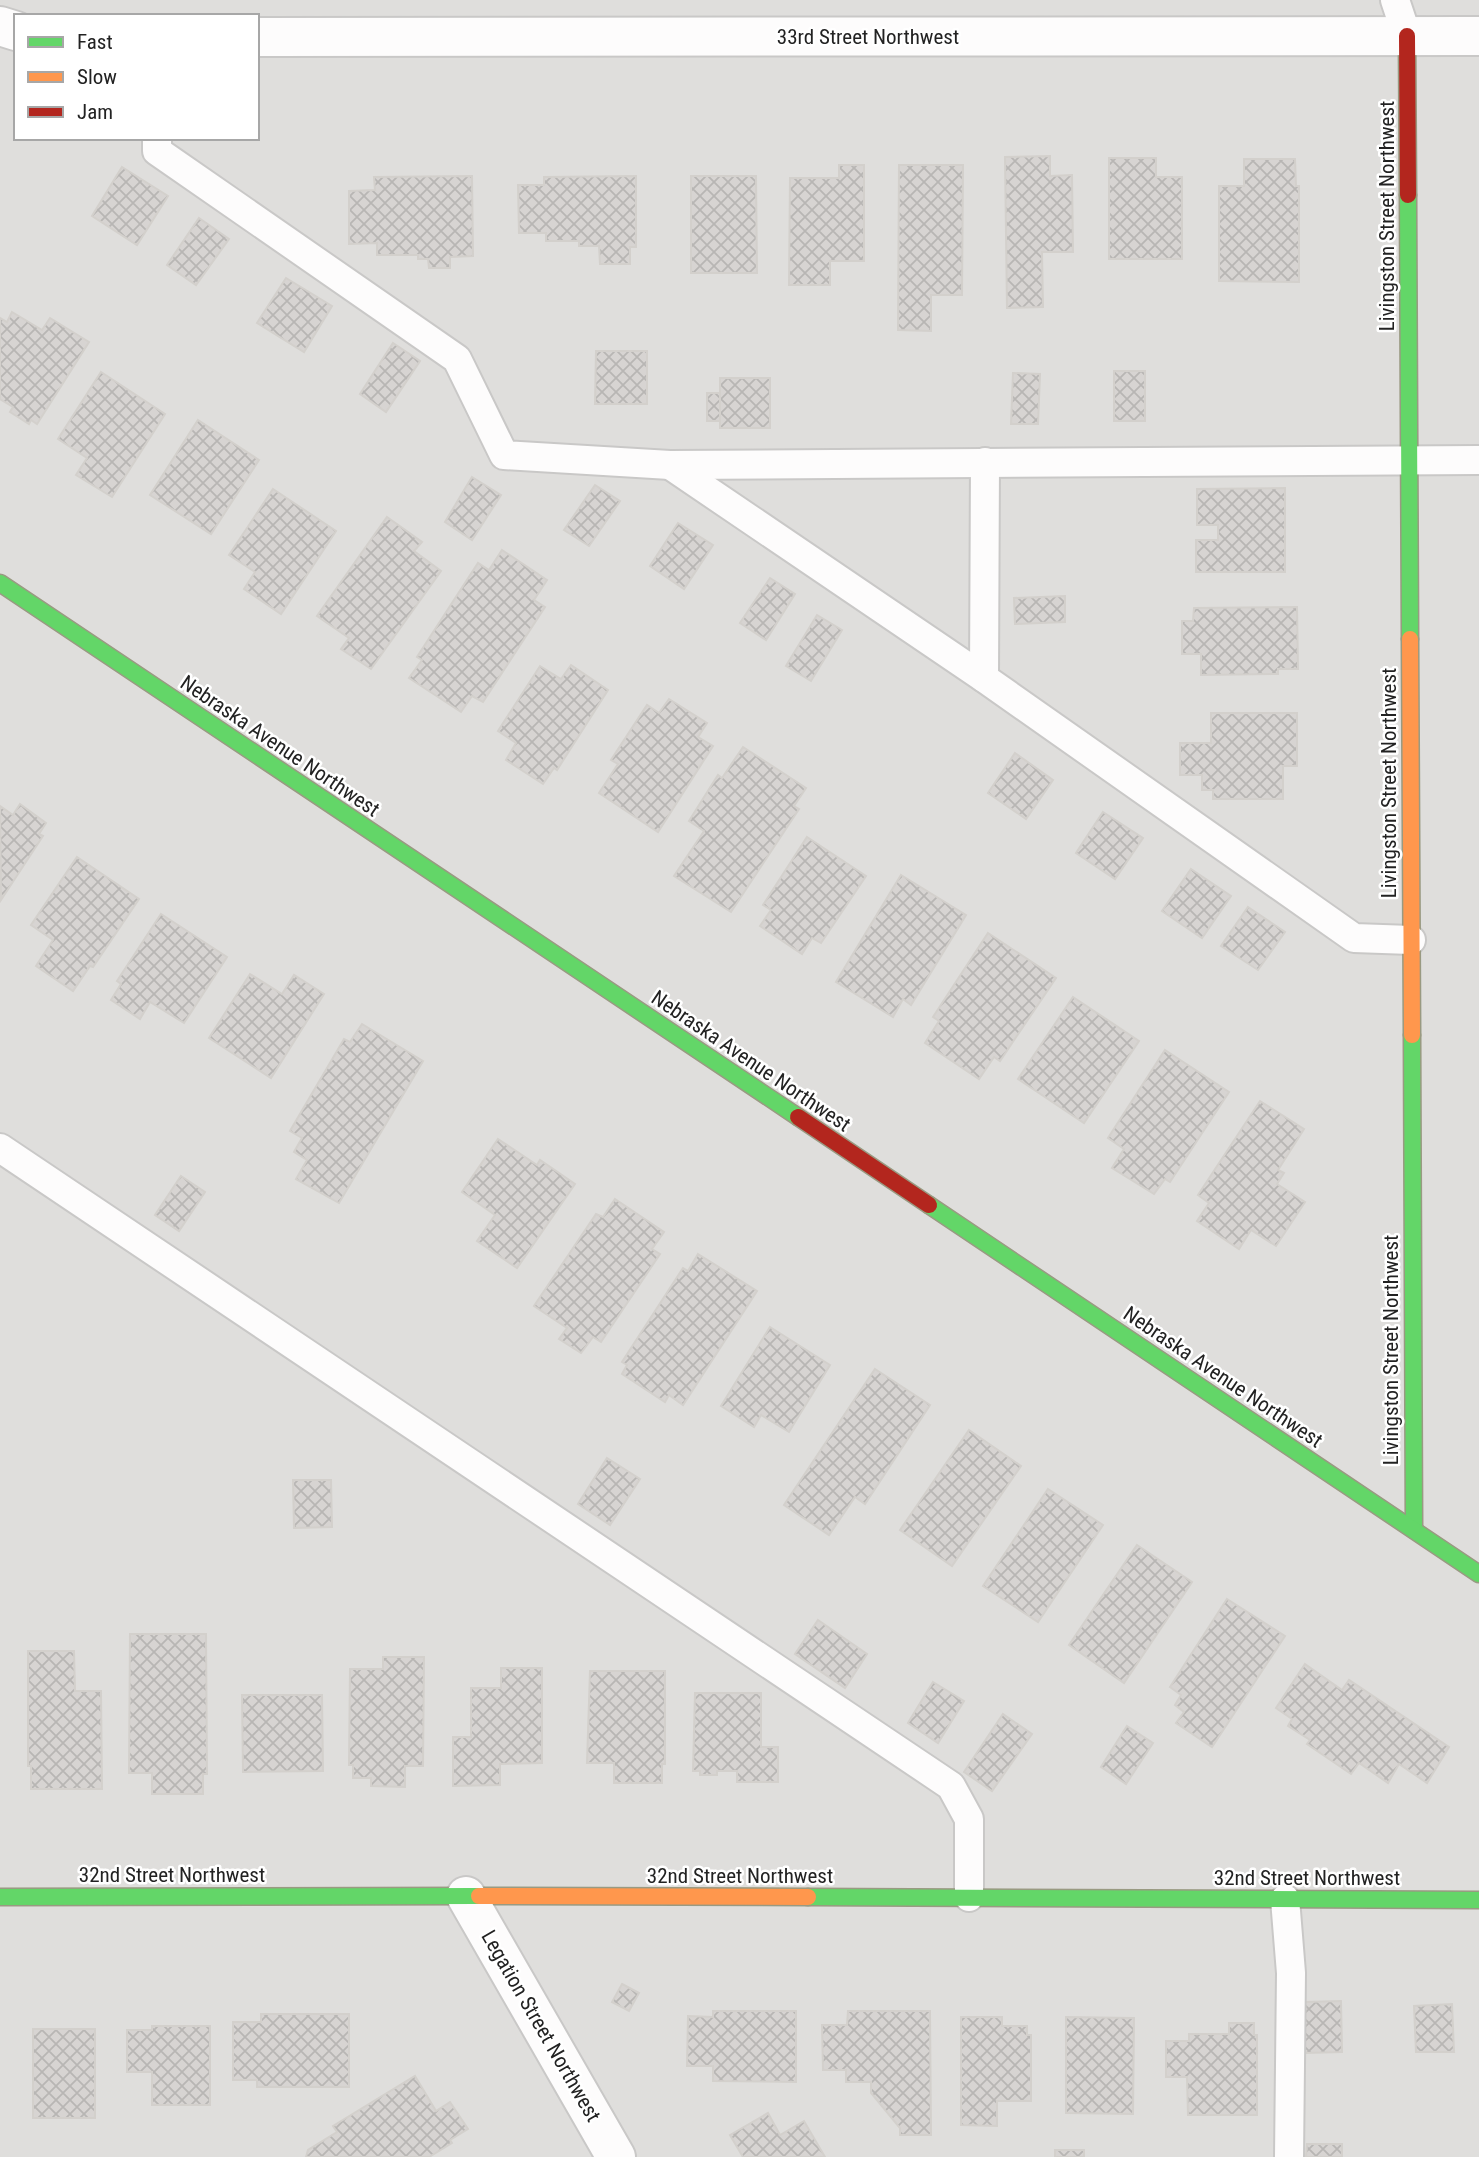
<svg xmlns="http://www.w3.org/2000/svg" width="1479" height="2157" font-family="'Roboto Condensed',sans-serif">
  <defs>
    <pattern id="building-cross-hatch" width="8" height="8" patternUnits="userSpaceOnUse" patternTransform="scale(1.75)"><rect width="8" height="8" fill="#d7d4d2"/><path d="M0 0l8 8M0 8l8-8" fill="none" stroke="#b8b6b4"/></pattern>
  </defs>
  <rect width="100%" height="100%" fill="#f0eeeb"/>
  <path fill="#dfdedc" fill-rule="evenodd" d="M0 0H1479V2157H0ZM16 16H257V138H16Z"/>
  <g fill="url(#building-cross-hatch)" stroke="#d3d0cc" stroke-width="2">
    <polygon points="1050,156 1050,176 1072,175 1073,252 1042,252 1043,307 1007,308 1005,157"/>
    <polygon points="1109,158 1156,158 1156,177 1182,177 1182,259 1109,259"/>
    <polygon points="1244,159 1295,159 1296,186 1299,186 1299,282 1219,281 1219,186 1244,186"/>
    <polygon points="839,165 864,165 864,261 830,261 830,285 789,285 790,178 839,178"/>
    <polygon points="899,165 963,165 962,295 931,295 931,331 898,330"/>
    <polygon points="122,167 168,196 137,245 92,216"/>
    <polygon points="472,176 473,256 450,257 450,268 429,268 428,259 418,259 418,255 377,255 377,243 349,244 349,191 375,190 374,177"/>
    <polygon points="636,176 636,247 630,247 630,264 600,264 599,246 579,246 579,241 546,241 546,233 519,233 518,185 544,185 544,177"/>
    <polygon points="691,176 756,176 757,273 691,273"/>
    <polygon points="199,218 229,239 196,285 167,265"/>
    <polygon points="286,278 332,306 304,352 257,323"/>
    <polygon points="12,312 42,330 50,318 89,342 37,424 31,420 29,424 10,412 13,407 0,399 0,318 7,322"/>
    <polygon points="393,343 420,361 386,412 360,394"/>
    <polygon points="596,351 647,351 647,404 595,404"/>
    <rect x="1114" y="371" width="31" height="50"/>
    <polygon points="101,372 165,414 112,497 76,475 87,458 58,439"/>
    <polygon points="1013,373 1040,374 1038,424 1011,424"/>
    <rect x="720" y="378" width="50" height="50"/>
    <rect x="707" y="393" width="13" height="28"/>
    <polygon points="198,420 259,460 211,534 150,495"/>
    <polygon points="472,477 501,495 472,540 445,522"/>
    <polygon points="595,485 620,501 589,546 564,530"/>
    <polygon points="1285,488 1285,572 1196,572 1196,540 1218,540 1218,525 1197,525 1197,489"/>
    <polygon points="273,489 336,531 281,614 244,589 255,572 229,555"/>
    <polygon points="387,517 422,542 414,551 441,571 371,669 341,649 349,638 317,616"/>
    <polygon points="678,523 713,545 684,589 650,566"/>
    <polygon points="502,550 547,580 534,600 545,607 483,702 472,696 461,712 409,678 422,660 417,657 478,563 489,570"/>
    <polygon points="770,578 795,594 766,640 740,623"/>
    <polygon points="1065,596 1065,622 1015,624 1014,598"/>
    <polygon points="1297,607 1298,669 1278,669 1278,674 1201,675 1201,654 1182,654 1182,621 1193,621 1194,608"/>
    <polygon points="817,615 842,630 811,681 786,666"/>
    <polygon points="571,665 608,690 557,770 554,768 543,784 506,760 516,743 498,731 540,666 561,679"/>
    <polygon points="669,699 707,723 698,737 713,746 658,832 599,793 618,764 611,760 647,705 659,713"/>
    <polygon points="1211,713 1297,713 1297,766 1283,766 1283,799 1213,799 1213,790 1202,790 1202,775 1180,775 1180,743 1211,743"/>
    <polygon points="743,747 806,788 794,806 799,809 731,912 674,876 704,831 689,821 718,775 722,778"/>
    <polygon points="1015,753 1053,780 1026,819 988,793"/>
    <polygon points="20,804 46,823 39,834 43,836 1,900 0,806 13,815"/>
    <polygon points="1103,812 1143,838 1115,879 1076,853"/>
    <polygon points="807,837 866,876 821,943 812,938 802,954 760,926 771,910 763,905"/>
    <polygon points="77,857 139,899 93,967 90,966 73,991 36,966 53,940 31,925"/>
    <polygon points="1191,869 1231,896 1202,938 1162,911"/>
    <polygon points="901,875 966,915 911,1005 903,999 893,1017 836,982"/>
    <polygon points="1248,907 1285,932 1258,970 1221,946"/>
    <polygon points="161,914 227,957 184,1023 150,1002 140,1019 111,1000 121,984 117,981"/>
    <polygon points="988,933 1056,978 1000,1061 994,1057 979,1079 925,1043 939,1021 933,1017"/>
    <polygon points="250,974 282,994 294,975 324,994 271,1078 209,1038"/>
    <polygon points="1073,997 1139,1041 1084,1123 1018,1079"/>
    <polygon points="362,1024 423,1061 339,1203 296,1179 307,1160 294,1152 302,1138 290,1131 344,1039 350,1042"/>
    <polygon points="1165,1050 1229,1092 1170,1182 1165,1179 1154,1194 1112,1168 1124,1149 1108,1138"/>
    <polygon points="1260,1101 1304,1129 1278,1170 1284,1173 1277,1184 1305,1202 1276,1246 1251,1230 1239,1249 1197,1221 1209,1203 1198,1195"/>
    <polygon points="498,1139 537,1165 540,1160 575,1184 517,1268 477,1241 495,1215 462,1192"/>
    <polygon points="181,1176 205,1192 179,1231 155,1215"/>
    <polygon points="615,1199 664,1232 652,1249 660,1254 601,1342 593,1337 581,1353 559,1339 567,1328 534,1306 596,1214 603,1217"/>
    <polygon points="698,1254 757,1291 683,1405 669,1395 665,1402 622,1374 627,1365 622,1362 683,1268 688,1271"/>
    <polygon points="770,1327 830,1365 789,1432 761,1415 754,1427 721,1406"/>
    <polygon points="875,1369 930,1405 865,1504 855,1497 829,1535 784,1505"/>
    <polygon points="969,1430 1021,1466 952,1566 900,1530"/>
    <polygon points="607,1458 640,1479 610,1525 578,1504"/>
    <polygon points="293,1480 331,1480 332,1527 294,1528"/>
    <polygon points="1048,1489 1103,1525 1038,1622 983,1586"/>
    <polygon points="1137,1545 1192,1582 1124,1683 1069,1645"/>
    <polygon points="1227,1599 1285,1636 1212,1747 1176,1723 1184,1712 1175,1705 1181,1695 1170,1687"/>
    <polygon points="818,1620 867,1654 845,1688 795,1654"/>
    <polygon points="130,1634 206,1634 207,1774 203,1774 203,1794 152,1794 152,1773 129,1773"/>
    <polygon points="28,1651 74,1651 75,1691 101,1691 102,1789 31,1789 31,1766 28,1766"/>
    <polygon points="383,1657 424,1657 423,1766 405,1766 405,1787 371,1786 371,1778 353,1778 353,1765 349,1765 350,1669 383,1669"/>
    <polygon points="1305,1664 1342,1690 1349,1680 1449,1747 1427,1783 1399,1764 1388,1783 1359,1763 1351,1774 1307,1744 1310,1740 1288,1726 1292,1719 1276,1708"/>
    <polygon points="501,1668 542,1668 542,1763 500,1764 500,1785 453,1786 453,1737 471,1737 471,1688 501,1688"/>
    <polygon points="590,1671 665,1671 665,1764 662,1764 662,1783 614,1783 614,1763 587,1763"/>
    <polygon points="933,1682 964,1701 938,1743 908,1723"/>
    <polygon points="695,1693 761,1693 761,1747 778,1747 778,1782 737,1782 737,1771 717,1771 717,1775 700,1775 700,1771 693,1771"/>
    <polygon points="242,1695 322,1695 323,1771 243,1772"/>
    <polygon points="1003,1714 1032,1734 992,1791 964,1772"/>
    <polygon points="1127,1726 1153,1743 1126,1784 1101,1767"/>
    <polygon points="622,1984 639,1993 629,2011 612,2002"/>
    <polygon points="1341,2001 1342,2052 1305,2053 1304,2002"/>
    <polygon points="1452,2004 1454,2052 1416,2052 1414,2006"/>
    <polygon points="713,2011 796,2011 796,2082 713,2081 713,2066 687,2066 688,2016 713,2017"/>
    <polygon points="848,2011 930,2011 931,2135 900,2135 900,2128 871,2093 871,2082 846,2082 846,2070 823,2070 822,2025 847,2025"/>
    <polygon points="261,2014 349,2014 349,2087 257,2087 257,2080 233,2080 233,2022 261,2022"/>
    <polygon points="961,2017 1002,2017 1002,2026 1027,2026 1027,2035 1031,2035 1031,2101 997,2101 997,2126 961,2125"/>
    <polygon points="1066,2017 1134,2018 1133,2114 1066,2113"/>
    <polygon points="1229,2023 1254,2023 1254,2035 1257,2035 1257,2115 1188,2115 1187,2077 1166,2077 1166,2041 1189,2041 1189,2034 1229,2034"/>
    <polygon points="152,2026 210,2026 210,2105 152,2105 152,2072 127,2072 127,2030 152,2030"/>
    <rect x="33" y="2029" width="62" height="89"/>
    <polygon points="415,2076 436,2111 450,2102 468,2129 450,2140 452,2143 429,2157 306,2157 308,2150 337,2132 333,2126"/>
    <polygon points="768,2113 780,2135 804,2121 825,2157 743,2157 730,2135"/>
    <polygon points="1307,2144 1342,2144 1342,2157 1306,2157"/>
    <rect x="1055" y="2150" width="29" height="7"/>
  </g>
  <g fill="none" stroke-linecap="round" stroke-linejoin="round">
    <g stroke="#c9c8c7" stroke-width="32">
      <g id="lane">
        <polyline points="1395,0 1407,36"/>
        <polyline points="157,138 157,151 457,359 504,455 670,465 1479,460"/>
        <polyline points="670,465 984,678 1354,938 1411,940"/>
        <polyline points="984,678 985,462"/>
        <polyline points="0,1148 951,1786 969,1819 969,1897"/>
        <polyline points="1285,1899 1291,1973 1289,2157"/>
      </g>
    </g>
    <g stroke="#c9c8c7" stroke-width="42">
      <g id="street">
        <polyline points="0,26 16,31"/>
        <polyline points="257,37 1479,36"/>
        <polyline points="466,1896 616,2157"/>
      </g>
    </g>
    <g stroke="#999a82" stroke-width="19">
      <g id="fast">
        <polyline points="1408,195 1410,639"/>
        <polyline points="0,583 798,1117"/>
        <polyline points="1412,1035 1414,1530"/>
        <polyline points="929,1205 1479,1574"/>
        <polyline points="0,1897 479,1896"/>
        <polyline points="808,1897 1479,1900"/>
      </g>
    </g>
    <g stroke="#999a82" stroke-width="19">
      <g id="slow">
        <polyline points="1410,639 1412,1035"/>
        <polyline points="479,1896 808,1897"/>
      </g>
    </g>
    <g stroke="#999a82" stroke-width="19">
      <g id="jam">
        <polyline points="1407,36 1408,195"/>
        <polyline points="798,1117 929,1205"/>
      </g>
    </g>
    <use href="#lane" stroke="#fdfcfc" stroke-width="28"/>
    <use href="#street" stroke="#fdfcfc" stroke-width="38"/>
    <use href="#fast" stroke="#63d668" stroke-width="16"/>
    <use href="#slow" stroke="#ff974d" stroke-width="16"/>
    <use href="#jam" stroke="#b3261e" stroke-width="16"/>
  </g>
  <g text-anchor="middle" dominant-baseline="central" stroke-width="5" stroke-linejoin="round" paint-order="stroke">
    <g font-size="21" fill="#222" stroke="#fff">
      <text x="868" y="37">33rd Street Northwest</text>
      <text transform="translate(1387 216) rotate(-90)">Livingston Street Northwest</text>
      <text transform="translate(280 746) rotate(34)">Nebraska Avenue Northwest</text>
      <text transform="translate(1389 783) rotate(-90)">Livingston Street Northwest</text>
      <text transform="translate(751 1061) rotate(34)">Nebraska Avenue Northwest</text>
      <text transform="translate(1391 1350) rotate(-90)">Livingston Street Northwest</text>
      <text transform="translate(1223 1377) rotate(34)">Nebraska Avenue Northwest</text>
      <text x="172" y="1875">32nd Street Northwest</text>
      <text x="740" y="1876">32nd Street Northwest</text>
      <text x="1307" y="1878">32nd Street Northwest</text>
      <text transform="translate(541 2026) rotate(60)">Legation Street Northwest</text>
    </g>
  </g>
  <rect x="14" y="14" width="245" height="126" fill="#ffffff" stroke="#a7a7a7" stroke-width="2"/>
  <rect x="28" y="37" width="35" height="10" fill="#63d668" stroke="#a7a7a7" stroke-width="2"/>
  <text x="77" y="49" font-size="21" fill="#222222">Fast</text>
  <rect x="28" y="72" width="35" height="10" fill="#ff974d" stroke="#a7a7a7" stroke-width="2"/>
  <text x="77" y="84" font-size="21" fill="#222222">Slow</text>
  <rect x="28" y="107" width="35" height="10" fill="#b3261e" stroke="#a7a7a7" stroke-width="2"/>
  <text x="77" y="119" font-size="21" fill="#222222">Jam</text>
</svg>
